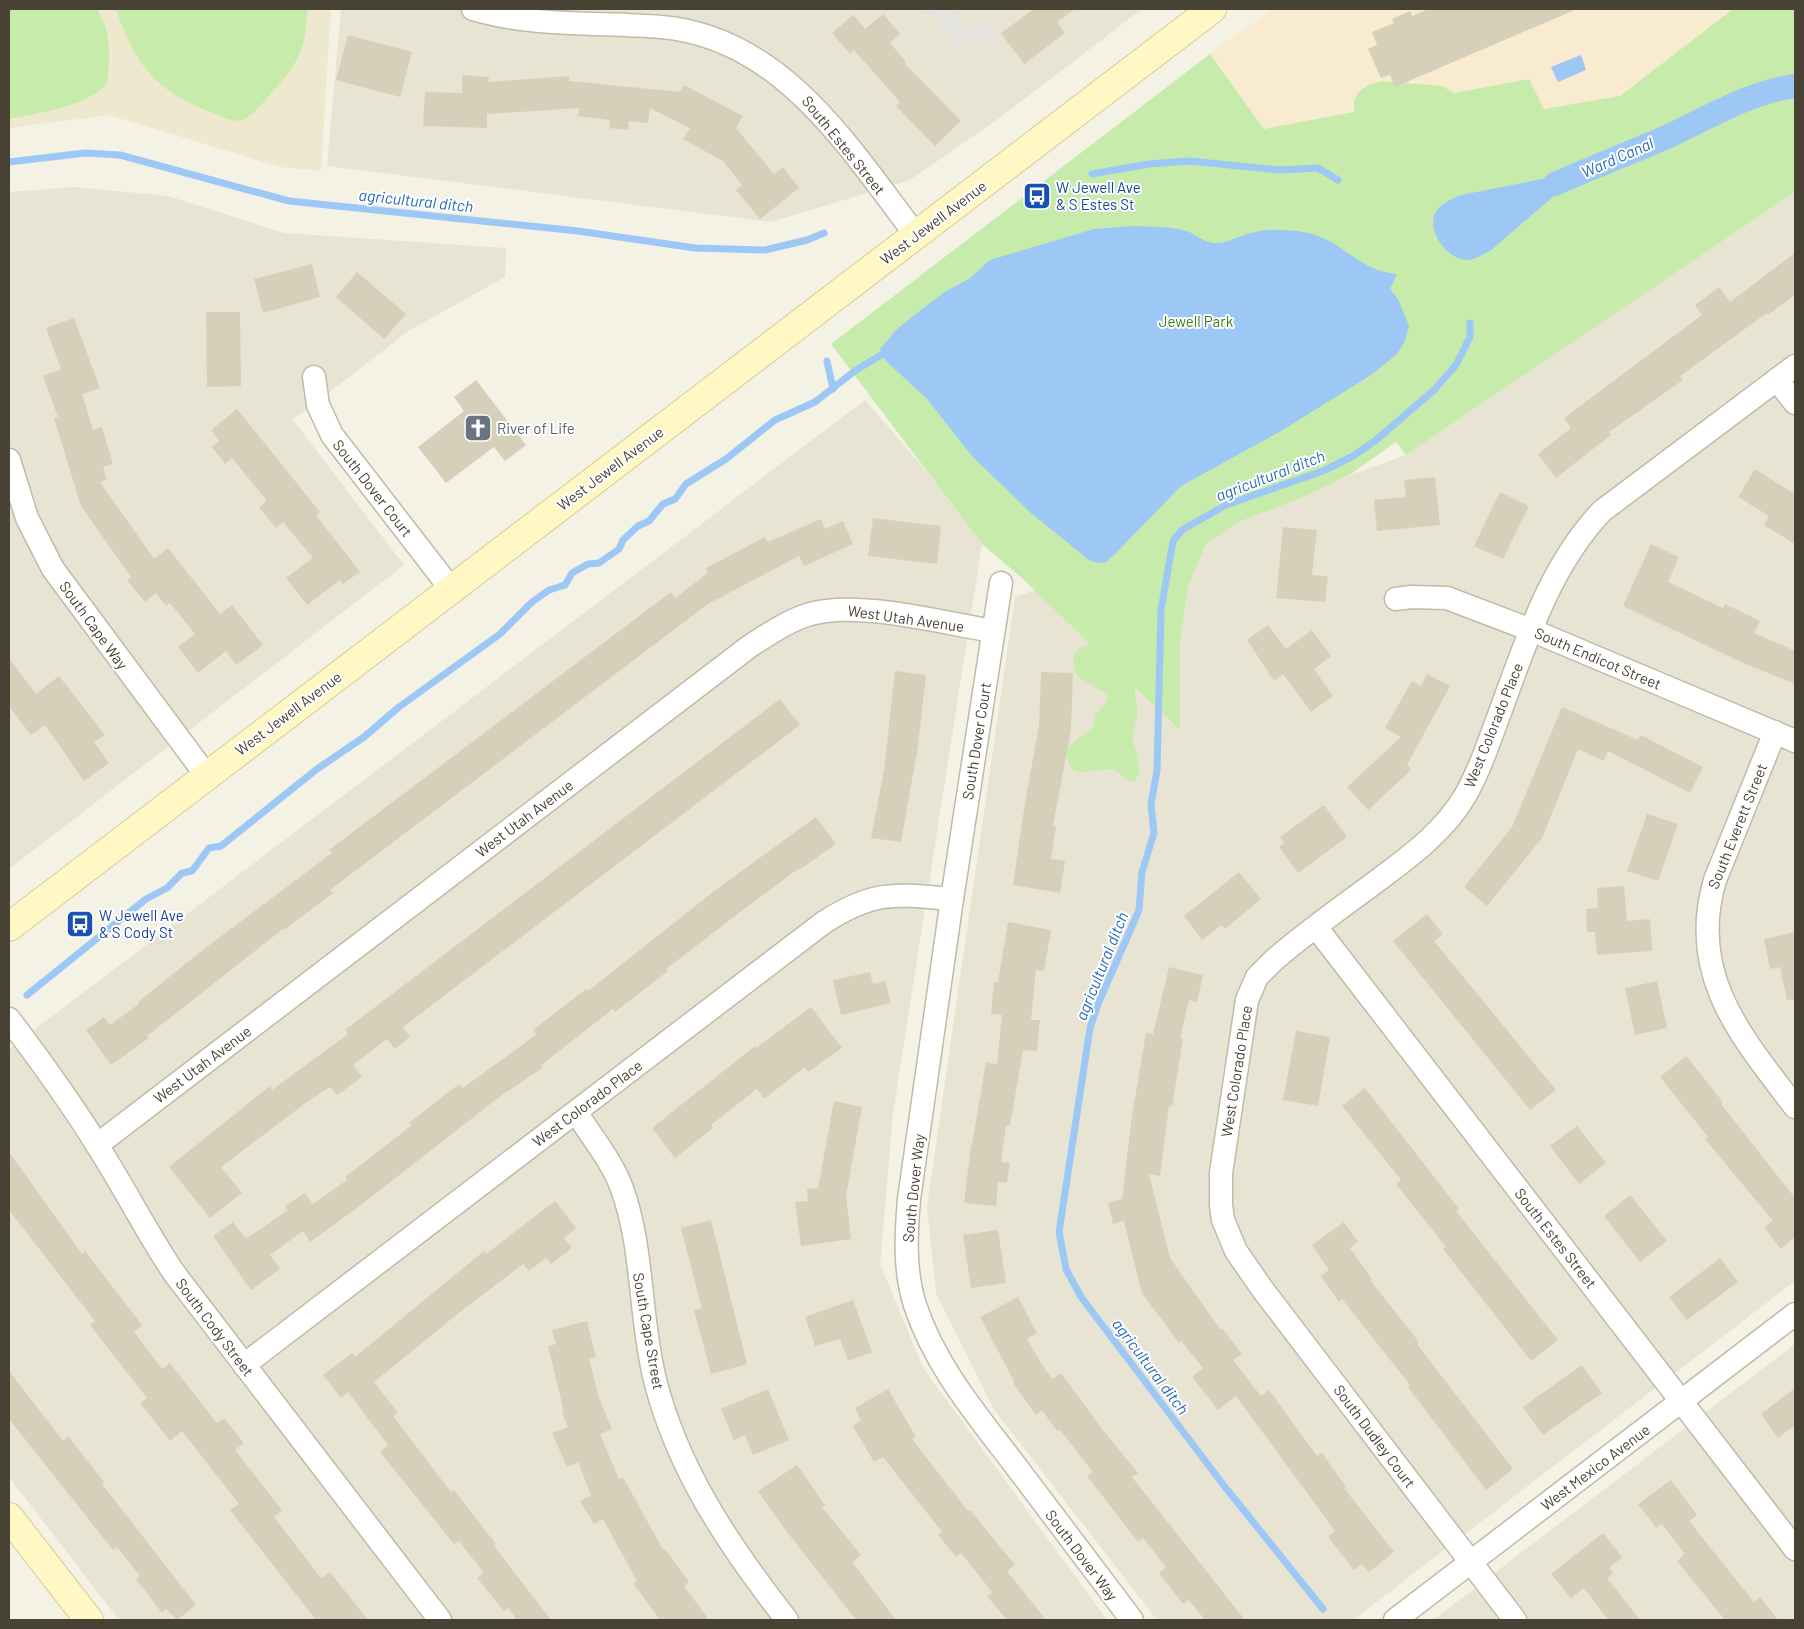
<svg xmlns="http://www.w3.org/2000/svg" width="1804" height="1629" font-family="Barlow,sans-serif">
  <rect width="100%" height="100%" fill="#f4f1e5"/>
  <g fill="#e8e4d3">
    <polygon points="341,9 1142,9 998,119 910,180 771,222 327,166"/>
    <polygon points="75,187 168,196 284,233 506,248 505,277 410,330 293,420 404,565 9,869 9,192"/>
    <polygon points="1795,192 1795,1281 1353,1620 1157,1620 993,1408 936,1293 927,1207 1015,597 1406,455"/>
    <polygon points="865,400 927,472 982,544 893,1113 880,1264 923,1368 1107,1620 119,1620 9,1477 9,1049"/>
    <polygon points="1795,1344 1795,1620 1433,1620"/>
  </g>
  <polygon fill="#f8ebcf" points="1272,9 1733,9 1620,96 1544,109 1529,79 1264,129 1210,54"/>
  <polygon fill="#eee9ce" points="9,9 331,9 321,171 280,167 109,115 9,128"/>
  <g fill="#c7ebab">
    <path d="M11 9H97C111 32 111 57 107 83 87 107 38 113 9 119V10Z"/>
    <path d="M116 9H307C306 47 300 62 273 91 265 100 254 115 242 120 233 123 222 116 213 113 157 92 135 66 116 9Z"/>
    <path d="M1733 9H1795V192L1406 455 1396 442 1351 474 1301 498 1238 522 1206 544 1188 586 1180 642V730L1134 686 1138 714 1132 739 1138 757 1139 774 1135 782 1128 780 1114 769 1079 772 1072 769 1065 754C1072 741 1081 736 1093 728L1096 714 1108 700V695L1078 677 1073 667 1074 655 1080 648 1090 644 1023 579 982 544 831 344 1210 54 1264 129 1354 112V100L1358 93 1368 85 1381 81 1442 86 1454 93 1529 79 1544 109 1620 96Z"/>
  </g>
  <polygon fill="#e4e3de" points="927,9 952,9 970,32 989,17 1001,33 987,44 979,34 959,50"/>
  <g fill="#9dc7f5">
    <polygon points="1581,55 1586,70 1558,82 1551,67"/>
    <path d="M1583 171 1490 251C1483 254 1476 259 1468 260 1448 261 1425 230 1436 212 1441 203 1452 199 1461 195Z"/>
    <path d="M1132 226C1150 227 1169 226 1186 231 1196 234 1203 242 1214 243 1226 244 1239 236 1251 233 1268 228 1294 229 1312 234 1345 243 1359 271 1397 274L1390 289 1398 299 1409 326 1405 341 1397 354 1371 375 1281 431 1181 486 1116 553 1106 562 1098 563 1089 560 1031 513 972 456 927 399 886 361 880 349 896 330 922 309 946 291 969 279 990 260 1094 229Z"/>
  </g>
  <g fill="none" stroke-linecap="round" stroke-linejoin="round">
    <g stroke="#9dc7f5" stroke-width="7">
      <polyline points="9,162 85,153 120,155 289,201 578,231 695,248 765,250 807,240 824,233"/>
      <polyline points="1092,174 1149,164 1189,161 1279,170 1318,168 1338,180"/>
      <polyline points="827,361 833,389"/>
      <polyline points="27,995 146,899 167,888 182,873 192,871 209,848 221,846 317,769 364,737 399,707 500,634 532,602 549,590 565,585 572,573 588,564 599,563 619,549 623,540 638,526 649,521 663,504 675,499 686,484 726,459 775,420 815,402 856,370 881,355"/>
      <polyline points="1323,1609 1225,1487 1081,1297 1066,1269 1059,1232 1090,1028 1098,1004 1139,910 1142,872 1154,833 1151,804 1157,771 1161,610 1173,541 1182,530 1226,505 1323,471 1353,456 1375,441 1434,390 1456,365 1470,337 1470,323"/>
    </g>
    <path stroke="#9dc7f5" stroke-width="24" d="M1555 184C1593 167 1633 152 1671 135 1711 116 1751 92 1795 86"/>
  </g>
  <g fill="#d6cfba">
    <polygon points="1034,9 1075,9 1057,22 1065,33 1024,64 1001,33"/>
    <polygon points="1428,9 1577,9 1395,87 1390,75 1381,78 1368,49 1377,45 1372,32 1394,23 1392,19 1410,11 1412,16"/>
    <polygon points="883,14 900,34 890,43 906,62 905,64 961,121 935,146 896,106 900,102 854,50 850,54 832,33 853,15 865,29"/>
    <polygon points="348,35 412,52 400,97 336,80"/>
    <polygon points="462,75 489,77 488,82 569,76 569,81 680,92 684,85 743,116 736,128 774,174 783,167 799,188 760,219 736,190 742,185 723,161 683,139 690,128 650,108 648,123 629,121 628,130 609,128 610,120 578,116 579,108 487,114 487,128 423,126 425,92 462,93"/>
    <polygon points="1795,253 1795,295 1768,315 1767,313 1680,376 1683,380 1609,432 1611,435 1556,478 1538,454 1571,428 1564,418 1702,315 1695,305 1719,287 1730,302"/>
    <polygon points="312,264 320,297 263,313 254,279"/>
    <polygon points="357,272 406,314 384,339 336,297"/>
    <polygon points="206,312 240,312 241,386 207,387"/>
    <polygon points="74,318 100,388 82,394 93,430 102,427 113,464 103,467 107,480 100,482 154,559 168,548 220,614 232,605 263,645 236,665 226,651 198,673 178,647 195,634 170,603 166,606 156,593 145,602 127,580 131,577 81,506 54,418 58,417 43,376 61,369 46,328"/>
    <polygon points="476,380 526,445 505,461 494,447 446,483 418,447 464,411 454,397"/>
    <polygon points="237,409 320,512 316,515 360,572 343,584 340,580 307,605 286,578 313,558 283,522 276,528 259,507 267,501 232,458 225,464 212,447 219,441 211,430"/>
    <polygon points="1755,469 1795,494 1795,544 1764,525 1769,516 1738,497"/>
    <polygon points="1435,477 1440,525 1377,531 1374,500 1406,497 1404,480"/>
    <polygon points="1500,492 1529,506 1503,559 1474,546"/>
    <polygon points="873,518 941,526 937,564 868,556"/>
    <polygon points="821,519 825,529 843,521 853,544 804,566 799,556 708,604 330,890 333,893 284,930 283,929 147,1036 149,1038 111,1065 86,1030 104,1017 110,1025 139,1004 138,1002 204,949 332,853 329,850 671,592 675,598 708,573 706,568 765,537 768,542"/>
    <polygon points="1283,527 1317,530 1312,575 1328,576 1325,602 1276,598"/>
    <polygon points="1651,544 1679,557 1668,582 1723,608 1725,604 1760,621 1754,633 1795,651 1795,684 1741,662 1623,606"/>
    <polygon points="1268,625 1286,649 1312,630 1331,656 1314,669 1333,696 1311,712 1283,674 1274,681 1247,640"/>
    <polygon points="9,658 36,694 59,676 105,735 94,742 109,763 84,781 45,725 31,735 9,706"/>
    <polygon points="895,671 926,675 918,746 901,842 871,838 884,771"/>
    <polygon points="1041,672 1073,673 1071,730 1053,826 1056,826 1051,859 1065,861 1060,893 1013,885 1025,803 1039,725"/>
    <polygon points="1427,674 1450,686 1407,765 1411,770 1368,810 1347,787 1401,737 1385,728 1412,681 1421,686"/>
    <polygon points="780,699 800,725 403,1027 410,1037 395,1049 387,1039 353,1065 362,1077 337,1095 330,1087 307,1102 221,1167 242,1193 210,1218 169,1167 270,1086 272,1090 348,1034 345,1030"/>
    <polygon points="1562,707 1638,740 1641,735 1703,767 1690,793 1608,751 1604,761 1578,749 1542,838 1487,906 1464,887 1512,827"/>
    <polygon points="1324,805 1347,837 1298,873 1279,847 1284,843 1280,837"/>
    <polygon points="1647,814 1678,824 1658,881 1627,871"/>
    <polygon points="816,817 836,844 799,870 798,869 739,913 666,969 668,971 615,1012 613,1009 541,1065 542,1068 498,1098 357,1208 310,1242 303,1231 270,1255 280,1269 251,1290 213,1236 233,1222 246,1239 288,1210 285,1206 305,1193 313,1204 347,1180 345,1177 411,1126 409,1123 459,1084 463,1088 537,1034 533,1030 586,989 588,991 713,892"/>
    <polygon points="1239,872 1261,899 1225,929 1222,925 1202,940 1184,916"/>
    <polygon points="1624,886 1627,921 1650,919 1652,951 1597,955 1595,932 1587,932 1586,909 1598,908 1597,888"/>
    <polygon points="1427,914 1443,934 1434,941 1556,1090 1530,1110 1393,941"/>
    <polygon points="1008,922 1051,930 1044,971 1036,970 1031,1020 1040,1020 1037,1051 1023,1050 1010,1126 1006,1125 1001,1162 1010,1163 1007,1183 998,1182 996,1206 964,1203 971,1145 972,1145 986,1062 997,1064 1002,1015 991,1014 994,982 998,982"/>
    <polygon points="1795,932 1795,999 1787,1000 1780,967 1770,969 1764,939"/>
    <polygon points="1169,967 1203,975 1197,1002 1189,1000 1180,1038 1183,1039 1172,1107 1169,1106 1160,1176 1149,1174 1170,1258 1221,1330 1222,1328 1242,1354 1233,1360 1261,1396 1269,1390 1317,1456 1322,1453 1346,1487 1344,1488 1394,1552 1369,1572 1362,1564 1354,1570 1328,1537 1335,1531 1236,1396 1218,1410 1192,1377 1203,1368 1181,1341 1179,1343 1142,1293 1124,1221 1113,1224 1108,1203 1122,1199 1132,1116 1146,1033 1153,1034"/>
    <polygon points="870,972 873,984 885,981 891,1003 841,1015 833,980"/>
    <polygon points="1657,981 1667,1028 1635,1035 1625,988"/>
    <polygon points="811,1007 842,1048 808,1072 805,1067 764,1099 757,1089 711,1125 713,1128 675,1158 652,1128 755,1046 756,1048"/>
    <polygon points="1296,1031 1330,1037 1318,1106 1283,1100"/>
    <polygon points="1686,1056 1723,1102 1721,1104 1795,1198 1795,1237 1781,1249 1764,1227 1773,1221 1705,1139 1708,1137 1660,1077"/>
    <polygon points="1365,1088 1459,1209 1456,1211 1558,1340 1531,1361 1443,1249 1446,1247 1396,1184 1401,1180 1342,1106"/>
    <polygon points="834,1101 862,1107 846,1196 851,1239 801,1246 795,1202 808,1201 807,1189 818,1188"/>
    <polygon points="1577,1126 1606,1163 1579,1184 1550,1146"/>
    <polygon points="9,1152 82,1254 85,1251 142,1325 134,1332 162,1369 170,1363 217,1423 224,1418 244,1443 235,1450 282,1510 274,1517 321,1578 330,1572 368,1620 316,1620 230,1510 239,1504 182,1431 170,1441 140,1403 147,1398 90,1325 95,1321 9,1210"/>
    <polygon points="1630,1195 1667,1241 1640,1262 1604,1216"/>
    <polygon points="555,1201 576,1228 564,1238 572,1248 551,1264 546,1258 529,1271 523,1264 460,1312 374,1382 398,1413 393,1416 451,1492 454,1490 496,1544 494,1546 551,1620 517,1620 508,1608 504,1611 477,1578 484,1573 459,1541 454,1544 380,1452 388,1445 348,1392 341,1398 323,1375 352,1353 355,1357 484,1251 486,1254"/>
    <polygon points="711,1220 747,1364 711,1374 694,1310 702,1309 681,1228"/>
    <polygon points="1344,1222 1358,1242 1350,1248 1372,1279 1370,1280 1419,1342 1417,1344 1513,1469 1486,1490 1408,1387 1410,1385 1342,1299 1339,1302 1321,1276 1329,1270 1312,1245"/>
    <polygon points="998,1230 1006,1283 971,1288 963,1235"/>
    <polygon points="1720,1258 1738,1282 1687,1320 1669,1297"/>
    <polygon points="1018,1297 1037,1333 1027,1339 1041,1363 1052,1379 1061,1373 1102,1429 1138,1473 1132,1477 1245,1620 1205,1620 1189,1600 1183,1604 1159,1573 1166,1567 1143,1538 1138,1542 1111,1507 1087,1476 1093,1472 1060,1430 1057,1431 1042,1410 1036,1415 1013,1383 1014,1381 980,1317"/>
    <polygon points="853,1300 872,1352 848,1361 840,1339 815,1346 805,1317"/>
    <polygon points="587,1321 596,1357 589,1359 599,1398 612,1429 600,1434 619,1479 623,1477 663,1550 665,1549 689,1582 684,1586 709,1620 660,1620 633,1583 637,1581 603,1519 594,1524 580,1501 591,1495 578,1462 567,1467 552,1433 568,1427 562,1413 564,1412 548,1346 556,1344 552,1330"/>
    <polygon points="1582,1365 1602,1393 1543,1435 1523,1407"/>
    <polygon points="9,1371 63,1441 68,1436 104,1482 102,1484 196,1605 177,1620 166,1609 162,1613 136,1579 140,1576 117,1547 113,1550 9,1419"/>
    <polygon points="1795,1388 1795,1425 1778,1438 1761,1414"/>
    <polygon points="768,1389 789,1440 753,1455 745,1435 734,1440 721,1409"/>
    <polygon points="888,1389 916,1437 912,1439 968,1511 970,1510 1015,1565 1007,1571 1046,1620 1007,1620 987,1596 992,1592 961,1553 956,1557 938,1535 942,1532 883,1457 874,1462 853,1426 861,1420 855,1408"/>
    <polygon points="797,1465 825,1505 822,1507 861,1555 852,1562 896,1620 856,1620 787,1532 758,1491"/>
    <polygon points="1671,1480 1697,1515 1689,1521 1754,1602 1760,1597 1778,1620 1725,1620 1677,1561 1685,1554 1662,1524 1656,1528 1638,1504"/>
    <polygon points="1603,1533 1622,1557 1609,1568 1613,1573 1607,1578 1640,1620 1608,1620 1584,1588 1571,1598 1551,1574"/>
  </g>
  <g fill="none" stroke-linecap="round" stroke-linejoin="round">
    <g stroke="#c0baa7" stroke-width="25">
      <g id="street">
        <path d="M473 9C533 27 599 22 661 27 782 37 849 148 916 235"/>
        <polyline points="314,377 318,405 332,435 451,589"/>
        <polyline points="1777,380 1795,403"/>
        <polyline points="9,460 27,518 53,569 206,775"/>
        <path d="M1001 583 952 899 909 1199C906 1235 904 1270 915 1305 935 1366 977 1415 1015 1465 1054 1517 1093 1569 1132 1620"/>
        <polyline points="1396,599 1411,597 1447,598 1531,630 1795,741"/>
        <path d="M1775 732 1715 880C1687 975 1741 1036 1795 1107"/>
        <polyline points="1316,927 1795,1549"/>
        <path d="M9 1019C40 1060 70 1101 97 1145 124 1187 146 1231 174 1273L440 1620"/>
        <path d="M576 1112C591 1136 611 1160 621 1186 644 1247 639 1316 655 1380 678 1471 730 1547 787 1620"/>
        <path d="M97 1145 750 646C769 634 786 622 807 615 855 599 942 623 993 631"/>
        <path d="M244 1365 823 923C874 890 894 894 952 899"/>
        <polyline points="1395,1620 1795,1314"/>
        <path d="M1515 1620 1263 1290 1236 1251 1223 1220 1221 1205V1173L1247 1000 1257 977 1273 961C1307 931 1345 905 1381 878 1412 855 1445 830 1465 796 1478 773 1487 748 1496 723 1524 649 1547 569 1602 511L1795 366"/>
      </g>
    </g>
    <g stroke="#d7cd92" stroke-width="30">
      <g id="secondary">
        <polyline points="9,927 1212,9"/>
        <polyline points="9,1517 89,1620"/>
      </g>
    </g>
    <use href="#street" stroke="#fff" stroke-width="22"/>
    <use href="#secondary" stroke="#fff8c4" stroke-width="28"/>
  </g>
  <defs>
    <g id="bus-square" transform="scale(1.4375)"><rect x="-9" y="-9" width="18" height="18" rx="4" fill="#1a4fb4" stroke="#fff"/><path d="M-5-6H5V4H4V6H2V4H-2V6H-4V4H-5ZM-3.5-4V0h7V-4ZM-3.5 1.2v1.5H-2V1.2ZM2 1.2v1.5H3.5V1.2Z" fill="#fff"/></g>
    <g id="church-square" transform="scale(1.4375)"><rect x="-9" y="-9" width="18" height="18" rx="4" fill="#6b7280" stroke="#fff"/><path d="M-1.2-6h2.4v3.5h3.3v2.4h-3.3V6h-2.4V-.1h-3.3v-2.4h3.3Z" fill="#fff"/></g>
  </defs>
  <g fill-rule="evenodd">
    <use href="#bus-square" x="1037" y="196"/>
    <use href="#church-square" x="478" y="428"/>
    <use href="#bus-square" x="80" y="924"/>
  </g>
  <g text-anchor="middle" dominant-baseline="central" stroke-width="4" stroke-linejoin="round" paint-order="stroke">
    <g font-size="15" fill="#474234" stroke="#fff">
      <text transform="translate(844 145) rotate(51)">South Estes Street</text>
      <text transform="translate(933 222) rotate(-37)">West Jewell Avenue</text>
      <text transform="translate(610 468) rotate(-37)">West Jewell Avenue</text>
      <text transform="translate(373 488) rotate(52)">South Dover Court</text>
      <text transform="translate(906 618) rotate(8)">West Utah Avenue</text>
      <text transform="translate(94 625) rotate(54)">South Cape Way</text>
      <text transform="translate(1598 658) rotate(23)">South Endicot Street</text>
      <text transform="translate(288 713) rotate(-37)">West Jewell Avenue</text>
      <text transform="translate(1493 725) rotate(-68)">West Colorado Place</text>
      <text transform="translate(976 741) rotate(-81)">South Dover Court</text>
      <text transform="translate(524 818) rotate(-37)">West Utah Avenue</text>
      <text transform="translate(1737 826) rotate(-68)">South Everett Street</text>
      <text transform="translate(202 1064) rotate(-37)">West Utah Avenue</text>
      <text transform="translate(1236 1071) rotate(-81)">West Colorado Place</text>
      <text transform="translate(587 1103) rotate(-37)">West Colorado Place</text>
      <text transform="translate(913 1188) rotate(-84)">South Dover Way</text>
      <text transform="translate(1556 1238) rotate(52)">South Estes Street</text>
      <text transform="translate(215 1327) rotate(53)">South Cody Street</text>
      <text transform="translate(649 1331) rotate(80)">South Cape Street</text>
      <text transform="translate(1375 1436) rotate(53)">South Dudley Court</text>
      <text transform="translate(1595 1467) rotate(-37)">West Mexico Avenue</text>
      <text transform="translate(1082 1555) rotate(53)">South Dover Way</text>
    </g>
    <g font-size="15" fill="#164399" stroke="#fff" text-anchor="start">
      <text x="1056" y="187">W Jewell Ave<tspan x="1056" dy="17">&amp; S Estes St</tspan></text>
      <text x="99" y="915">W Jewell Ave<tspan x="99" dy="17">&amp; S Cody St</tspan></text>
    </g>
    <g font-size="15" fill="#3b7d23" stroke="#fff">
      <text x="1196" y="321">Jewell Park</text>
    </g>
    <g font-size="15" fill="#5b616d" stroke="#fff" text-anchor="start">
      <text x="497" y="428">River of Life</text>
    </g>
    <g font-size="16" font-style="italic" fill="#266bbb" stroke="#fff">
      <text transform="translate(1617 157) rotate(-24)">Ward Canal</text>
      <text transform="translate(416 200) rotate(6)">agricultural ditch</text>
      <text transform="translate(1270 475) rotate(-21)">agricultural ditch</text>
      <text transform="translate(1101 966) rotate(-68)">agricultural ditch</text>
      <text transform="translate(1151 1366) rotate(53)">agricultural ditch</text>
    </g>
  </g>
  <rect width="1804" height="1629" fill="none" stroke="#474234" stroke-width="20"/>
</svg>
